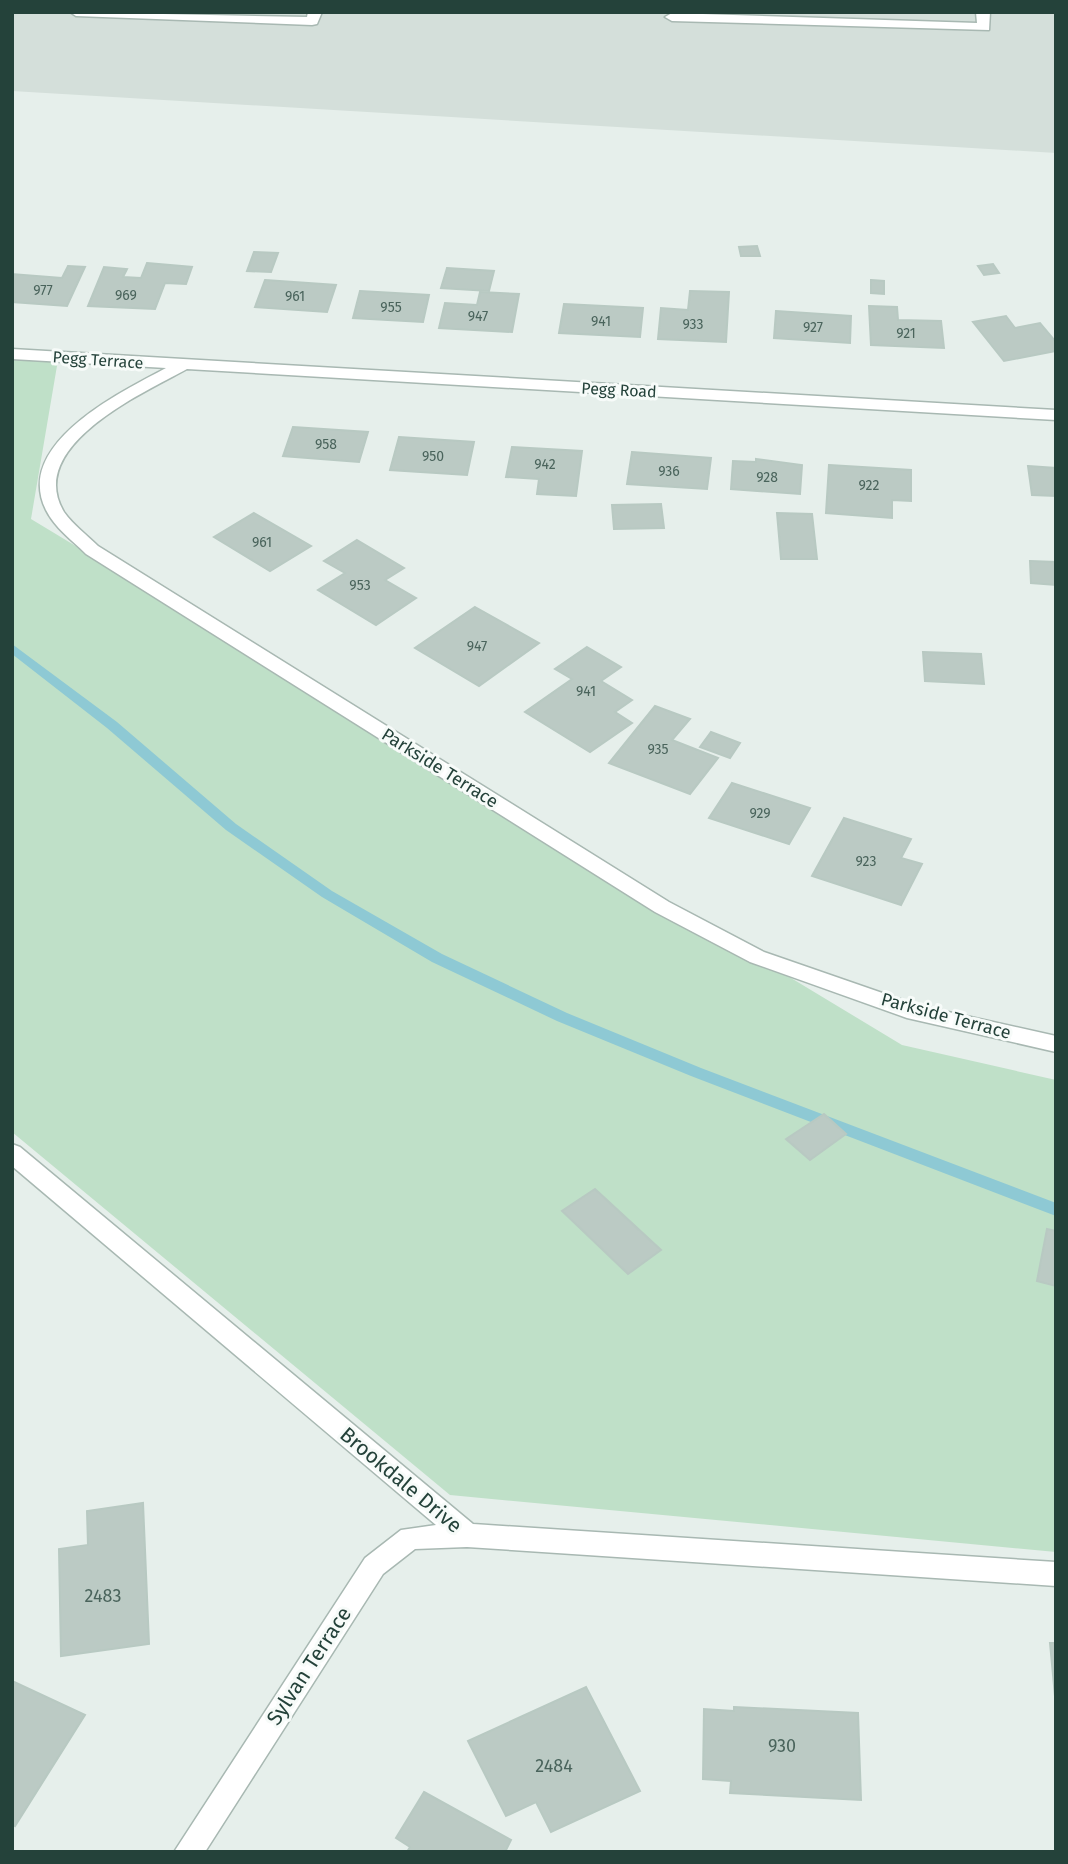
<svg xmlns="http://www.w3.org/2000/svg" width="1068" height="1864" font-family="'Fira Sans',sans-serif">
  <rect width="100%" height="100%" fill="#e6efeb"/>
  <polygon fill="#d4dfda" points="12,12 1056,12 1056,153 12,91"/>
  <polygon fill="#bfe0c8" points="12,349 59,354 31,519 902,1045 1056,1080 1056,1552 450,1495 12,1132"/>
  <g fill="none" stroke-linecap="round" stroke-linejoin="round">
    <polygon fill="#8ec9d4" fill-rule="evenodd" points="12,644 117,722 236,824 332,891 442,954 567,1013 701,1068 1056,1203 1056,1216 691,1076 557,1021 432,962 322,897 226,830 107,728 12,654"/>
  </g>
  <g fill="#bbcac4" stroke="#b8c9c2" stroke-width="2">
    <polygon points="757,246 760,256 741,256 739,247"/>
    <polygon points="254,252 278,253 271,272 247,271"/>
    <polygon points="147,263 192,267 186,284 165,283 155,309 88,306 104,267 127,269 123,277 141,278"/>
    <polygon points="993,264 999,273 984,275 978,266"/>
    <polygon points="68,266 85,267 67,306 12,302 12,274 62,278"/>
    <polygon points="447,268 494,271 489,291 441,288"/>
    <polygon points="265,280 336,285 327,312 255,307"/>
    <polygon points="871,280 884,281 884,294 871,293"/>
    <polygon points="360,291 429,295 423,322 353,318"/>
    <polygon points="690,291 729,292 726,342 658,339 661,308 688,310"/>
    <polygon points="480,292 519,294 512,332 439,328 445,303 477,305"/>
    <polygon points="564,304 643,308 640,337 559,333"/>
    <polygon points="869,306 897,307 898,320 941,321 944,348 871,345"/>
    <polygon points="776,311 851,316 850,343 774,338"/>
    <polygon points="1006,316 1015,328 1040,323 1056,342 1056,351 1004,361 973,322"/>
    <polygon points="293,427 368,432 359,462 283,456"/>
    <polygon points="399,437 474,442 467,475 390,470"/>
    <polygon points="512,447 582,451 576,496 537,494 539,479 506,477"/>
    <polygon points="632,452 711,458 707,489 627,484"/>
    <polygon points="756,459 802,465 800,494 731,489 733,461 756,462"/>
    <polygon points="829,465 911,470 911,501 892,500 892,518 826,513"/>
    <polygon points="1028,466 1056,468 1056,496 1032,495"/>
    <polygon points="661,504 664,528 614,529 612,505"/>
    <polygon points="254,513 311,546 270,571 214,537"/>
    <polygon points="777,513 812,514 817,559 781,559"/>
    <polygon points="357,540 404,568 385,580 416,598 376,625 318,590 345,573 324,561"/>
    <polygon points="1030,561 1056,562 1056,585 1031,583"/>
    <polygon points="475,607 539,643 479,686 415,648"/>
    <polygon points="587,647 621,667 601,681 632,700 615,712 632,723 590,752 525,712 572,679 555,669"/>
    <polygon points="923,652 981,654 984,684 925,681"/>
    <polygon points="655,706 690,719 672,740 718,758 690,794 609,763"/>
    <polygon points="711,732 740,743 730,758 700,747"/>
    <polygon points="732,783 810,808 789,844 709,818"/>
    <polygon points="844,818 911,839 901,858 922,864 901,905 812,876"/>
    <polygon points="824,1114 846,1134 810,1160 786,1139"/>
    <polygon points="595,1189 661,1250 628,1274 562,1211"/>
    <polygon points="1047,1229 1056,1231 1056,1286 1037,1281"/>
    <polygon points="143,1503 149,1644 61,1656 59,1549 88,1545 87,1511"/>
    <polygon points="1050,1643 1056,1643 1056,1707"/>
    <polygon points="12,1681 85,1715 15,1826 12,1824"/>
    <polygon points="586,1687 640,1791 551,1832 536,1802 506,1816 468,1741"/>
    <polygon points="734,1707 858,1713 861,1800 730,1793 731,1781 703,1779 704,1709 734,1711"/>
    <polygon points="424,1792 511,1840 505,1852 407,1852 410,1847 396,1838"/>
  </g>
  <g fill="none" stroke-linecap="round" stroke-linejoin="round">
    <g stroke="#a8b8b2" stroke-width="3">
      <g id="minor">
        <polygon points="70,12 307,17 308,12 322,12 317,24 312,25 76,16"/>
        <polygon points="976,12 990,12 989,30 672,21 665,17 672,13 977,23"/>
        <path d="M12 349 1056 410V420L187 369C145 392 24 446 64 512 73 525 87 535 98 546L669 902 764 952 917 1005 1056 1036V1052L907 1018 750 962 655 912 86 554C72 540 55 528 46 510 13 444 121 392 166 368L12 359Z"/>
        <polygon points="12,1144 20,1147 473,1524 1056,1562 1056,1586 467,1547 415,1549 383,1574 205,1852 174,1852 365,1558 401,1530 436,1525 12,1166"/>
      </g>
    </g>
    <use href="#minor" fill="#fff" fill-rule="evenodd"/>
  </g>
  <g text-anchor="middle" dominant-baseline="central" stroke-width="6" stroke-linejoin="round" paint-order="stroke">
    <g font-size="14" fill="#4a645c">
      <text x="43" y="290">977</text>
      <text x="126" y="295">969</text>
      <text x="295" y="296">961</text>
      <text x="391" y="307">955</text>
      <text x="478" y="316">947</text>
      <text x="601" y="321">941</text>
      <text x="693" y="324">933</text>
      <text x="813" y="327">927</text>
      <text x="906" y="333">921</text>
      <text x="326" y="444">958</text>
      <text x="433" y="456">950</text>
      <text x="545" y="464">942</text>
      <text x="669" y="471">936</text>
      <text x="767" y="477">928</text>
      <text x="869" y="485">922</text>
      <text x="262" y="542">961</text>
      <text x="360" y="585">953</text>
      <text x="477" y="646">947</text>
      <text x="586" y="691">941</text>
      <text x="658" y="749">935</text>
      <text x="760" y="813">929</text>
      <text x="866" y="861">923</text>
    </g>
    <g font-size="16" fill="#24423a" stroke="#f7fbf9">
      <text transform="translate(98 360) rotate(4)">Pegg Terrace</text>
      <text transform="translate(619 390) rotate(3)">Pegg Road</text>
    </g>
    <g font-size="18" fill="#24423a" stroke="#f7fbf9">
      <text transform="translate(440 768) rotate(32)">Parkside Terrace</text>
      <text transform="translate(946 1016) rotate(15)">Parkside Terrace</text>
    </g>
    <g font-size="18" fill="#4a645c">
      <text x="103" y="1596">2483</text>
      <text x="782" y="1746">930</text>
      <text x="554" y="1766">2484</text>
    </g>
    <g font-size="21" fill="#24423a" stroke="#f7fbf9">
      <text transform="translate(401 1480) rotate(40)">Brookdale Drive</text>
      <text transform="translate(309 1666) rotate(-57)">Sylvan Terrace</text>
    </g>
  </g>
  <rect width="1068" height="1864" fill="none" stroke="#24423a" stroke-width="28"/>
</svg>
